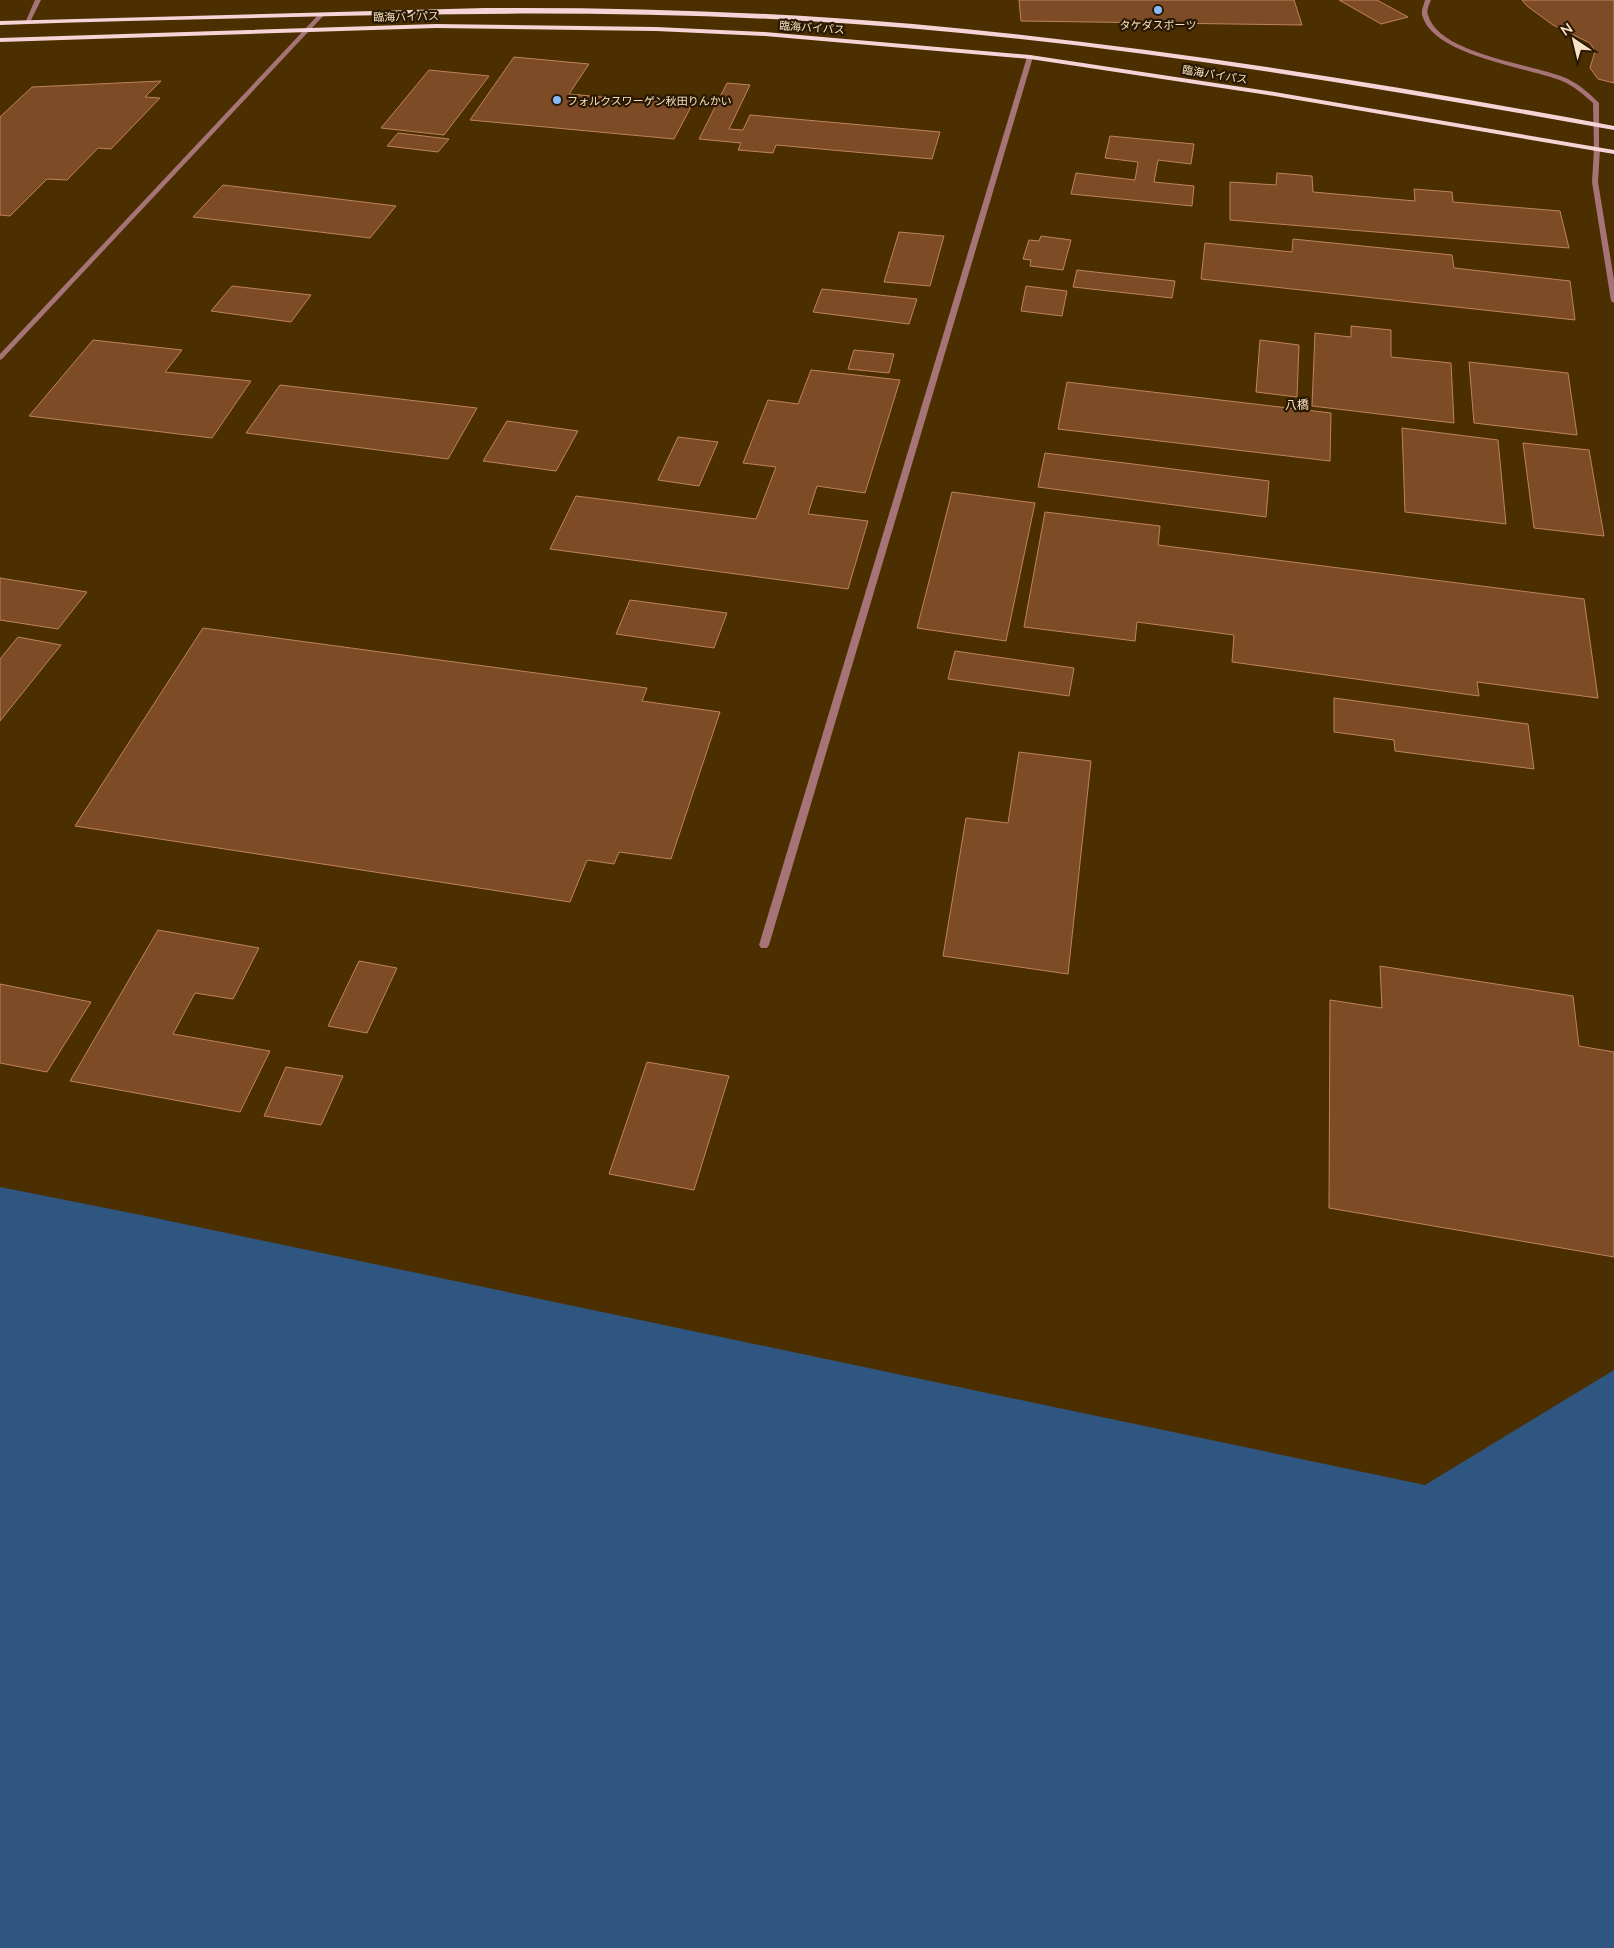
<svg xmlns="http://www.w3.org/2000/svg" width="1614" height="1948" font-family="Lato,'Noto Sans JP',sans-serif">
  <rect width="100%" height="100%" fill="#4b2f00"/>
  <polygon fill="#2f5581" points="0,1187 146,1216 1425,1485 1614,1370 1614,1948 0,1948"/>
  <g fill="#7e4b27" stroke="#be835c">
    <polygon points="1019,0 1294,0 1302,25 1021,21"/>
    <polygon points="1339,0 1377,0 1408,17 1381,24"/>
    <polygon points="1522,0 1614,0 1614,83 1598,79 1590,68 1595,51 1590,43 1553,25 1527,6"/>
    <polygon points="514,57 589,64 569,94 692,105 674,139 470,120"/>
    <polygon points="429,70 489,76 444,135 381,128"/>
    <polygon points="161,81 145,97 160,98 111,149 98,148 67,180 47,179 10,216 0,215 0,117 32,87"/>
    <polygon points="727,83 750,85 729,129 743,130 750,115 940,132 932,159 776,145 773,153 738,150 741,143 699,139"/>
    <polygon points="398,133 449,139 438,152 387,146"/>
    <polygon points="1110,136 1194,144 1191,164 1158,160 1154,182 1194,186 1192,206 1071,194 1076,173 1135,180 1138,162 1105,158"/>
    <polygon points="1277,173 1312,176 1313,192 1415,201 1414,189 1452,192 1453,202 1560,211 1569,248 1230,220 1230,182 1276,185"/>
    <polygon points="223,185 396,206 370,238 193,217"/>
    <polygon points="899,232 944,236 930,286 884,282"/>
    <polygon points="1041,236 1071,240 1063,270 1030,266 1031,260 1023,259 1029,240 1039,241"/>
    <polygon points="1293,239 1452,255 1454,268 1570,281 1575,320 1201,279 1205,243 1292,252"/>
    <polygon points="1077,270 1175,281 1172,298 1073,287"/>
    <polygon points="232,286 311,295 291,322 211,311"/>
    <polygon points="1026,286 1067,291 1062,316 1021,311"/>
    <polygon points="822,289 917,299 909,324 813,312"/>
    <polygon points="1351,326 1391,330 1391,357 1451,363 1454,423 1312,406 1315,333 1351,337"/>
    <polygon points="93,340 182,350 165,372 251,381 212,438 29,416"/>
    <polygon points="1260,340 1299,345 1297,397 1256,392"/>
    <polygon points="854,350 894,354 889,373 848,369"/>
    <polygon points="1469,362 1568,373 1577,435 1474,423"/>
    <polygon points="811,370 900,380 865,493 817,486 808,514 868,521 848,589 550,549 576,496 756,519 776,467 743,463 768,400 798,404"/>
    <polygon points="1067,382 1331,413 1330,461 1058,429"/>
    <polygon points="280,385 477,408 448,459 246,433"/>
    <polygon points="507,421 578,431 556,471 483,461"/>
    <polygon points="1402,428 1498,440 1506,524 1405,512"/>
    <polygon points="678,437 718,442 699,486 658,480"/>
    <polygon points="1523,443 1589,450 1604,536 1534,528"/>
    <polygon points="1045,453 1269,481 1266,517 1038,487"/>
    <polygon points="952,492 1035,503 1006,641 917,628"/>
    <polygon points="1045,512 1160,526 1158,545 1584,599 1598,698 1477,682 1479,696 1232,662 1234,635 1137,622 1135,641 1024,627"/>
    <polygon points="0,578 87,592 58,629 0,620"/>
    <polygon points="630,600 727,613 714,648 616,634"/>
    <polygon points="203,628 647,688 642,701 720,712 671,859 619,852 614,864 587,860 570,902 75,826"/>
    <polygon points="18,637 61,645 0,721 0,659"/>
    <polygon points="955,651 1074,668 1069,696 948,679"/>
    <polygon points="1334,698 1528,724 1534,769 1395,751 1394,740 1334,732"/>
    <polygon points="1019,752 1091,761 1068,974 943,956 966,818 1008,823"/>
    <polygon points="158,930 259,948 233,999 195,993 173,1034 270,1051 240,1112 70,1081"/>
    <polygon points="359,961 397,968 367,1033 328,1026"/>
    <polygon points="1380,966 1573,996 1579,1046 1614,1052 1614,1257 1329,1208 1330,1000 1382,1008"/>
    <polygon points="0,984 91,1002 47,1072 0,1063"/>
    <polygon points="647,1062 729,1076 694,1190 609,1174"/>
    <polygon points="286,1067 343,1076 321,1125 264,1116"/>
  </g>
  <g fill="none" stroke-linecap="round" stroke-linejoin="round">
    <g fill="#a67377" fill-rule="evenodd">
      <polygon points="35,0 41,0 30,22 25,23"/>
      <polygon points="320,13 325,14 2,359 0,360 0,354"/>
      <polygon points="1030,55 1033,57 769,945 767,948 761,948 759,945 1027,57"/>
      <polygon points="1597,147 1600,149 1598,182 1614,280 1614,303 1611,301 1592,182 1594,149"/>
    </g>
    <path fill="#a67377" fill-rule="evenodd" d="M1425 0H1431C1429 5 1426 10 1428 15 1439 55 1535 64 1568 79 1580 85 1590 94 1599 103V150L1594 149 1593 103C1584 95 1574 86 1562 81 1527 67 1433 56 1422 15 1421 10 1424 5 1425 0Z"/>
    <g fill="#f4d4d7" fill-rule="evenodd">
      <path d="M485 8C628 7 771 12 913 24 1148 45 1382 83 1614 126V130C1342 81 1067 35 790 20 625 11 459 13 293 17 196 20 98 21 0 25V21Z"/>
      <polygon points="436,24 656,27 765,32 1030,55 1268,91 1614,150 1614,154 1268,95 1030,59 765,36 656,31 436,28 0,42 0,38"/>
    </g>
  </g>
  <g fill="#86bbfb" stroke="#2a1902" stroke-width="2">
    <circle cx="1158" cy="10" r="5"/>
    <circle cx="557" cy="100" r="5"/>
  </g>
  <g text-anchor="middle" dominant-baseline="central" stroke-width="4.5" stroke-linejoin="round" paint-order="stroke">
    <g font-size="11" fill="#f8e2c5" stroke="#2a1902">
      <text transform="translate(406 16) rotate(-1)">臨海バイパス</text>
      <text transform="translate(812 27) rotate(4)">臨海バイパス</text>
      <text transform="translate(1215 74) rotate(9)">臨海バイパス</text>
    </g>
    <g font-size="11" fill="#f8e2c5" stroke="#2a1902">
      <text x="1158" y="24">タケダスポーツ</text>
      <text x="567" y="100" text-anchor="start">フォルクスワーゲン秋田りんかい</text>
    </g>
    <g font-size="12" fill="#f8e2c5" stroke="#2a1902">
      <text x="1297" y="404">八橋</text>
    </g>
  </g>
  <g transform="translate(1574 40) rotate(325)" stroke="#2a1902" stroke-width="4" paint-order="stroke">
  <path d="M0-4L9 19L0 12L-9 19Z" fill="#f8e2c5"/>
  <text y="-8" font-size="14" font-weight="bold" text-anchor="middle" fill="#f8e2c5">N</text>
  </g>
</svg>
